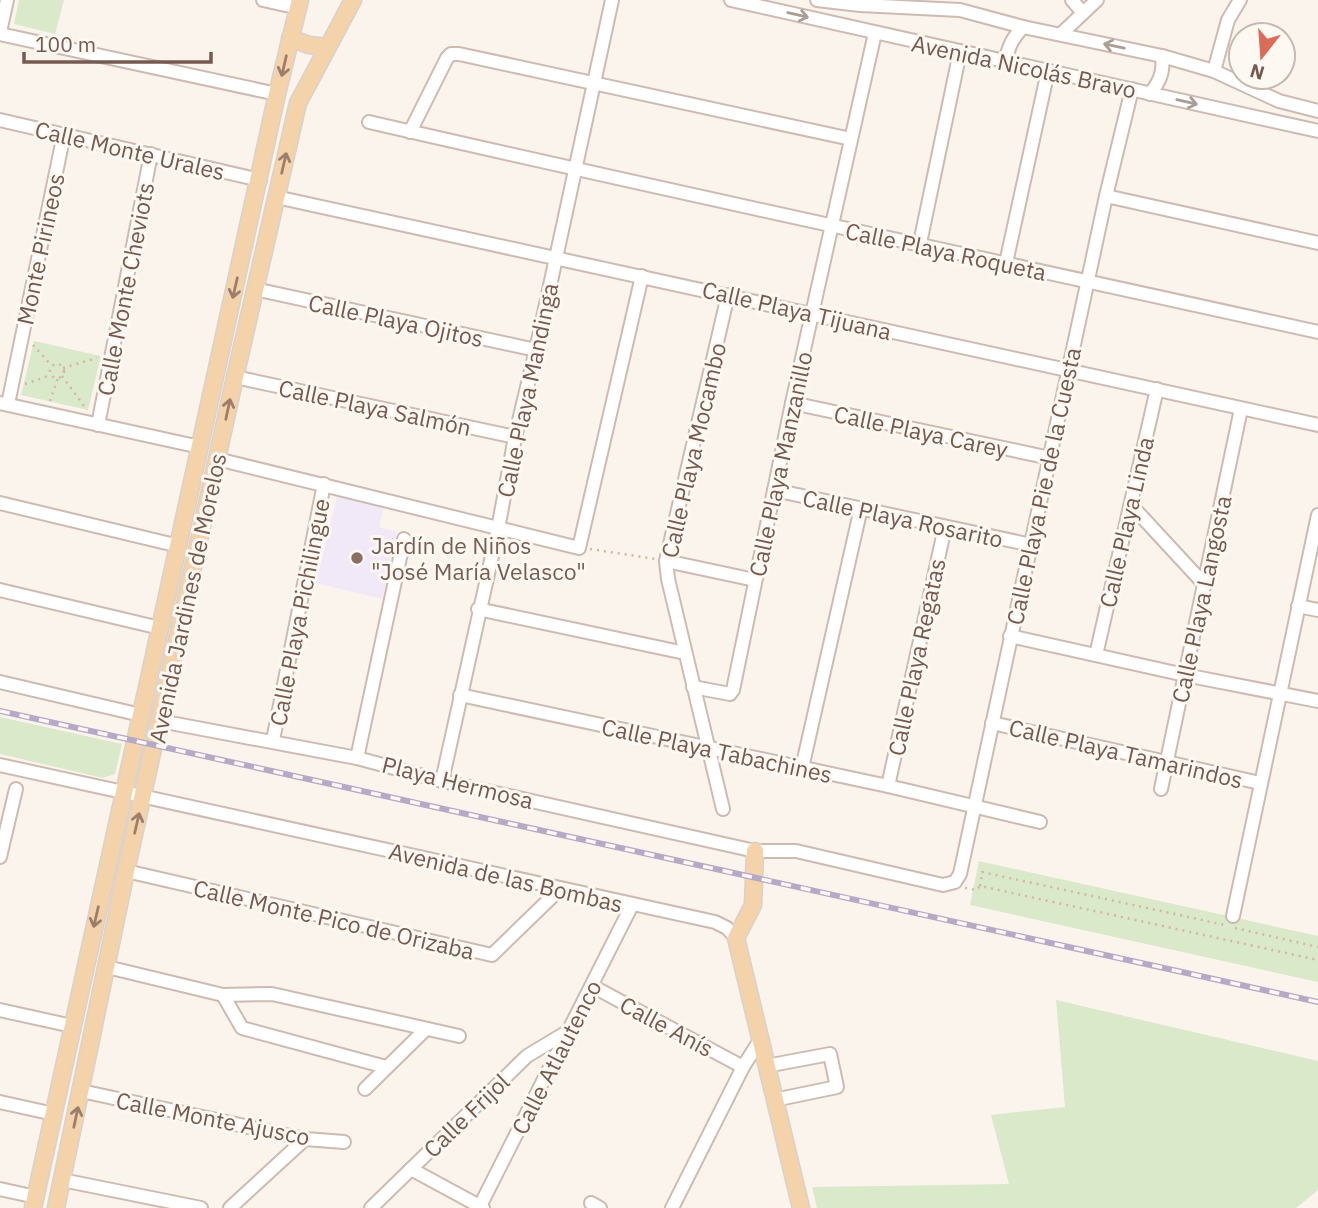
<svg xmlns="http://www.w3.org/2000/svg" width="1318" height="1208" font-family="'IBM Plex Sans',sans-serif">
  <rect width="100%" height="100%" fill="#fbf4ec"/>
  <polygon fill="#f1e8f8" points="338,493 385,503 379,527 397,532 382,599 316,583"/>
  <g fill="#d9e9ca">
    <polygon points="19,0 64,0 55,34 14,24"/>
    <polygon points="34,341 101,356 88,410 21,395"/>
    <polygon points="0,717 122,744 115,774 103,778 0,754"/>
    <polygon points="979,861 1318,936 1318,982 970,905"/>
    <polygon points="1056,1000 1318,1061 1318,1190 1296,1208 817,1208 812,1187 1009,1184 991,1115 1065,1107"/>
  </g>
  <g fill="none" stroke-linecap="round" stroke-linejoin="round">
    <g stroke="#cdbbb2" stroke-width="16">
      <g id="minor">
        <polyline points="263,0 299,8"/>
        <polyline points="731,0 1318,131"/>
        <polyline points="817,0 860,5 960,10 1023,27 1162,56 1214,71 1279,101 1318,111"/>
        <polyline points="1072,0 1082,12"/>
        <polyline points="0,32 7,0"/>
        <polyline points="0,34 277,94"/>
        <polyline points="1061,34 1097,0"/>
        <path d="M1006 61C1008 46 1013 38 1023 27"/>
        <polyline points="1214,71 1228,20 1240,0"/>
        <path d="M1150 94C1160 81 1164 72 1162 56"/>
        <polyline points="0,120 260,180"/>
        <path d="M369 122C685 195 1002 262 1318 332"/>
        <polyline points="410,132 447,58 451,54 459,54 851,139"/>
        <polyline points="1106,196 1318,243"/>
        <polyline points="276,197 1318,425"/>
        <polyline points="920,243 960,52"/>
        <polyline points="1006,263 1048,71"/>
        <polyline points="255,289 536,350"/>
        <polyline points="235,377 515,437"/>
        <polyline points="0,403 200,447"/>
        <polyline points="792,403 1050,458"/>
        <polyline points="8,404 64,134"/>
        <polyline points="98,425 151,154"/>
        <polyline points="217,459 579,548 642,276"/>
        <polyline points="774,490 1032,545"/>
        <polyline points="0,503 179,546"/>
        <polyline points="1131,505 1205,585"/>
        <polyline points="666,561 755,580"/>
        <polyline points="0,590 160,628"/>
        <polyline points="1298,606 1318,610"/>
        <polyline points="478,609 685,653"/>
        <polyline points="1010,636 1185,675 1318,701"/>
        <polyline points="1096,655 1157,389"/>
        <polyline points="0,682 141,715"/>
        <polyline points="693,687 730,694 733,690 792,403 875,33"/>
        <polyline points="460,695 888,786 1040,822"/>
        <polyline points="160,721 357,758 442,781 755,851 796,851 943,885 955,882 960,874 1106,196 1132,89"/>
        <polyline points="992,723 1260,783"/>
        <polyline points="273,740 324,484"/>
        <polyline points="357,758 404,539"/>
        <polyline points="0,765 715,922 727,928 736,938"/>
        <polyline points="802,768 861,508"/>
        <polyline points="442,781 498,529 515,437 536,350 612,0"/>
        <polyline points="888,786 945,527"/>
        <polyline points="1161,789 1241,409"/>
        <polyline points="723,809 668,579 666,561 728,295"/>
        <polyline points="0,857 16,789"/>
        <polyline points="126,871 492,955 560,889"/>
        <polyline points="1233,916 1318,515"/>
        <polyline points="107,967 223,995 272,994 459,1036"/>
        <polyline points="592,986 743,1067"/>
        <polyline points="223,995 242,1028 386,1067"/>
        <polyline points="0,1010 72,1026"/>
        <polyline points="766,1066 830,1054 837,1087 774,1100"/>
        <polyline points="365,1089 426,1029"/>
        <polyline points="81,1091 305,1139 344,1142"/>
        <polyline points="0,1102 54,1114"/>
        <polyline points="411,1169 483,1208"/>
        <polyline points="62,1180 201,1208"/>
        <polyline points="0,1189 36,1197"/>
        <polyline points="591,1203 600,1208"/>
        <polyline points="230,1208 305,1139"/>
        <polyline points="371,1208 527,1056 567,1032"/>
        <polyline points="479,1208 632,905"/>
        <polyline points="672,1208 743,1067 760,1040"/>
      </g>
    </g>
    <g stroke="#d8d1ce" stroke-width="19">
      <g id="major">
        <polyline points="290,38 309,45 327,47"/>
        <polyline points="755,851 753,905 736,938 801,1208"/>
        <polyline points="33,1208 277,94 300,0"/>
        <polyline points="56,1208 126,871 235,377 298,103 353,0"/>
      </g>
    </g>
    <g stroke="#d4b5a7" stroke-width="2.5" stroke-dasharray="2 5" stroke-linecap="butt">
      <polyline points="33,345 52,366"/>
      <circle cx="57" cy="371" r="7"/>
      <polyline points="63,368 97,358"/>
      <polyline points="62,376 87,410"/>
      <polyline points="25,384 51,375"/>
      <polyline points="50,401 58,378"/>
      <polyline points="590,549 656,559"/>
      <polyline points="980,886 982,872 1225,925"/>
      <polyline points="965,888 976,890 980,886 1318,960"/>
      <polyline points="1235,928 1318,947"/>
    </g>
    <use href="#minor" stroke="#fff" stroke-width="12"/>
    <use href="#major" stroke="#f4d2aa" stroke-width="16"/>
    <g stroke="#b6a9c6" stroke-width="6">
      <polyline id="rail" points="0,711 1318,1002"/>
    </g>
    <use href="#rail" stroke="#fef8f2" stroke-width="3.5" stroke-dasharray="10" stroke-linecap="butt"/>
  </g>
  <defs><path id="oneway-shaft" d="M-6 0H5M1.5-3L5.5 0L1.5 3" fill="none" stroke-width="1.6" stroke-linecap="round" stroke-linejoin="round" transform="scale(1.75)"/></defs>
  <g stroke="#ac9c96">
    <use href="#oneway-shaft" transform="translate(798 15) rotate(13)"/>
    <use href="#oneway-shaft" transform="translate(1114 46) rotate(-168)"/>
    <use href="#oneway-shaft" transform="translate(1187 102) rotate(13)"/>
  </g>
  <g stroke="#9b7e6b">
    <use href="#oneway-shaft" transform="translate(284 66) rotate(103)"/>
    <use href="#oneway-shaft" transform="translate(284 163) rotate(-77)"/>
    <use href="#oneway-shaft" transform="translate(235 288) rotate(103)"/>
    <use href="#oneway-shaft" transform="translate(228 409) rotate(-78)"/>
    <use href="#oneway-shaft" transform="translate(137 823) rotate(-77)"/>
    <use href="#oneway-shaft" transform="translate(96 917) rotate(103)"/>
    <use href="#oneway-shaft" transform="translate(76 1117) rotate(-78)"/>
  </g>
  <circle fill="#8d6e63" stroke="#fef8f2" stroke-width="2.5" cx="357" cy="558" r="7"/>
  <g text-anchor="middle" dominant-baseline="central" stroke-width="6" stroke-linejoin="round" paint-order="stroke">
    <g font-size="23" fill="#755a50" stroke="#fef8f2">
      <text transform="translate(1024 66) rotate(12)">Avenida Nicolás Bravo</text>
      <text transform="translate(130 150) rotate(13)">Calle Monte Urales</text>
      <text transform="translate(40 249) rotate(-78)">Monte Pirineos</text>
      <text transform="translate(946 251) rotate(12)">Calle Playa Roqueta</text>
      <text transform="translate(125 289) rotate(-79)">Calle Monte Cheviots</text>
      <text transform="translate(797 310) rotate(13)">Calle Playa Tijuana</text>
      <text transform="translate(396 320) rotate(12)">Calle Playa Ojitos</text>
      <text transform="translate(527 390) rotate(-78)">Calle Playa Mandinga</text>
      <text transform="translate(375 407) rotate(12)">Calle Playa Salmón</text>
      <text transform="translate(921 431) rotate(12)">Calle Playa Carey</text>
      <text transform="translate(693 450) rotate(-77)">Calle Playa Mocambo</text>
      <text transform="translate(780 464) rotate(-78)">Calle Playa Manzanillo</text>
      <text transform="translate(1043 486) rotate(-78)">Calle Playa Pie de la Cuesta</text>
      <text transform="translate(903 518) rotate(12)">Calle Playa Rosarito</text>
      <text transform="translate(1126 522) rotate(-77)">Calle Playa Linda</text>
      <text transform="translate(187 598) rotate(-78)">Avenida Jardines de Morelos</text>
      <text transform="translate(1201 599) rotate(-78)">Calle Playa Langosta</text>
      <text transform="translate(299 612) rotate(-79)">Calle Playa Pichilingue</text>
      <text transform="translate(916 657) rotate(-78)">Calle Playa Regatas</text>
      <text transform="translate(717 750) rotate(12)">Calle Playa Tabachines</text>
      <text transform="translate(1126 753) rotate(13)">Calle Playa Tamarindos</text>
      <text transform="translate(458 782) rotate(14)">Playa Hermosa</text>
      <text transform="translate(506 877) rotate(13)">Avenida de las Bombas</text>
      <text transform="translate(334 919) rotate(13)">Calle Monte Pico de Orizaba</text>
      <text transform="translate(667 1026) rotate(28)">Calle Anís</text>
      <text transform="translate(556 1057) rotate(-63)">Calle Atlautenco</text>
      <text transform="translate(466 1115) rotate(-44)">Calle Frijol</text>
      <text transform="translate(213 1118) rotate(11)">Calle Monte Ajusco</text>
    </g>
    <g font-size="23" fill="#785e54" stroke="#fef8f2" text-anchor="start">
      <text x="371" y="545">Jardín de Niños<tspan x="371" dy="26">"José María Velasco"</tspan></text>
    </g>
  </g>
  <g transform="translate(1262 56) rotate(197)"><circle r="33" fill="#fef8f2" stroke="#c7b9b1" stroke-width="2"/>
  <path d="M0-5L12 26L0 18L-12 26Z" fill="#db6c5a"/>
  <text y="-10" font-size="19" font-weight="bold" text-anchor="middle" fill="#755a50">N</text>
  </g>
  <path d="M24 52v10h187v-10" fill="none" stroke="#755a50" stroke-width="3.5"/>
  <text x="35" y="52" font-size="21" fill="#755a50" stroke="#fef8f2" stroke-width="5" paint-order="stroke">100 m</text>
</svg>
